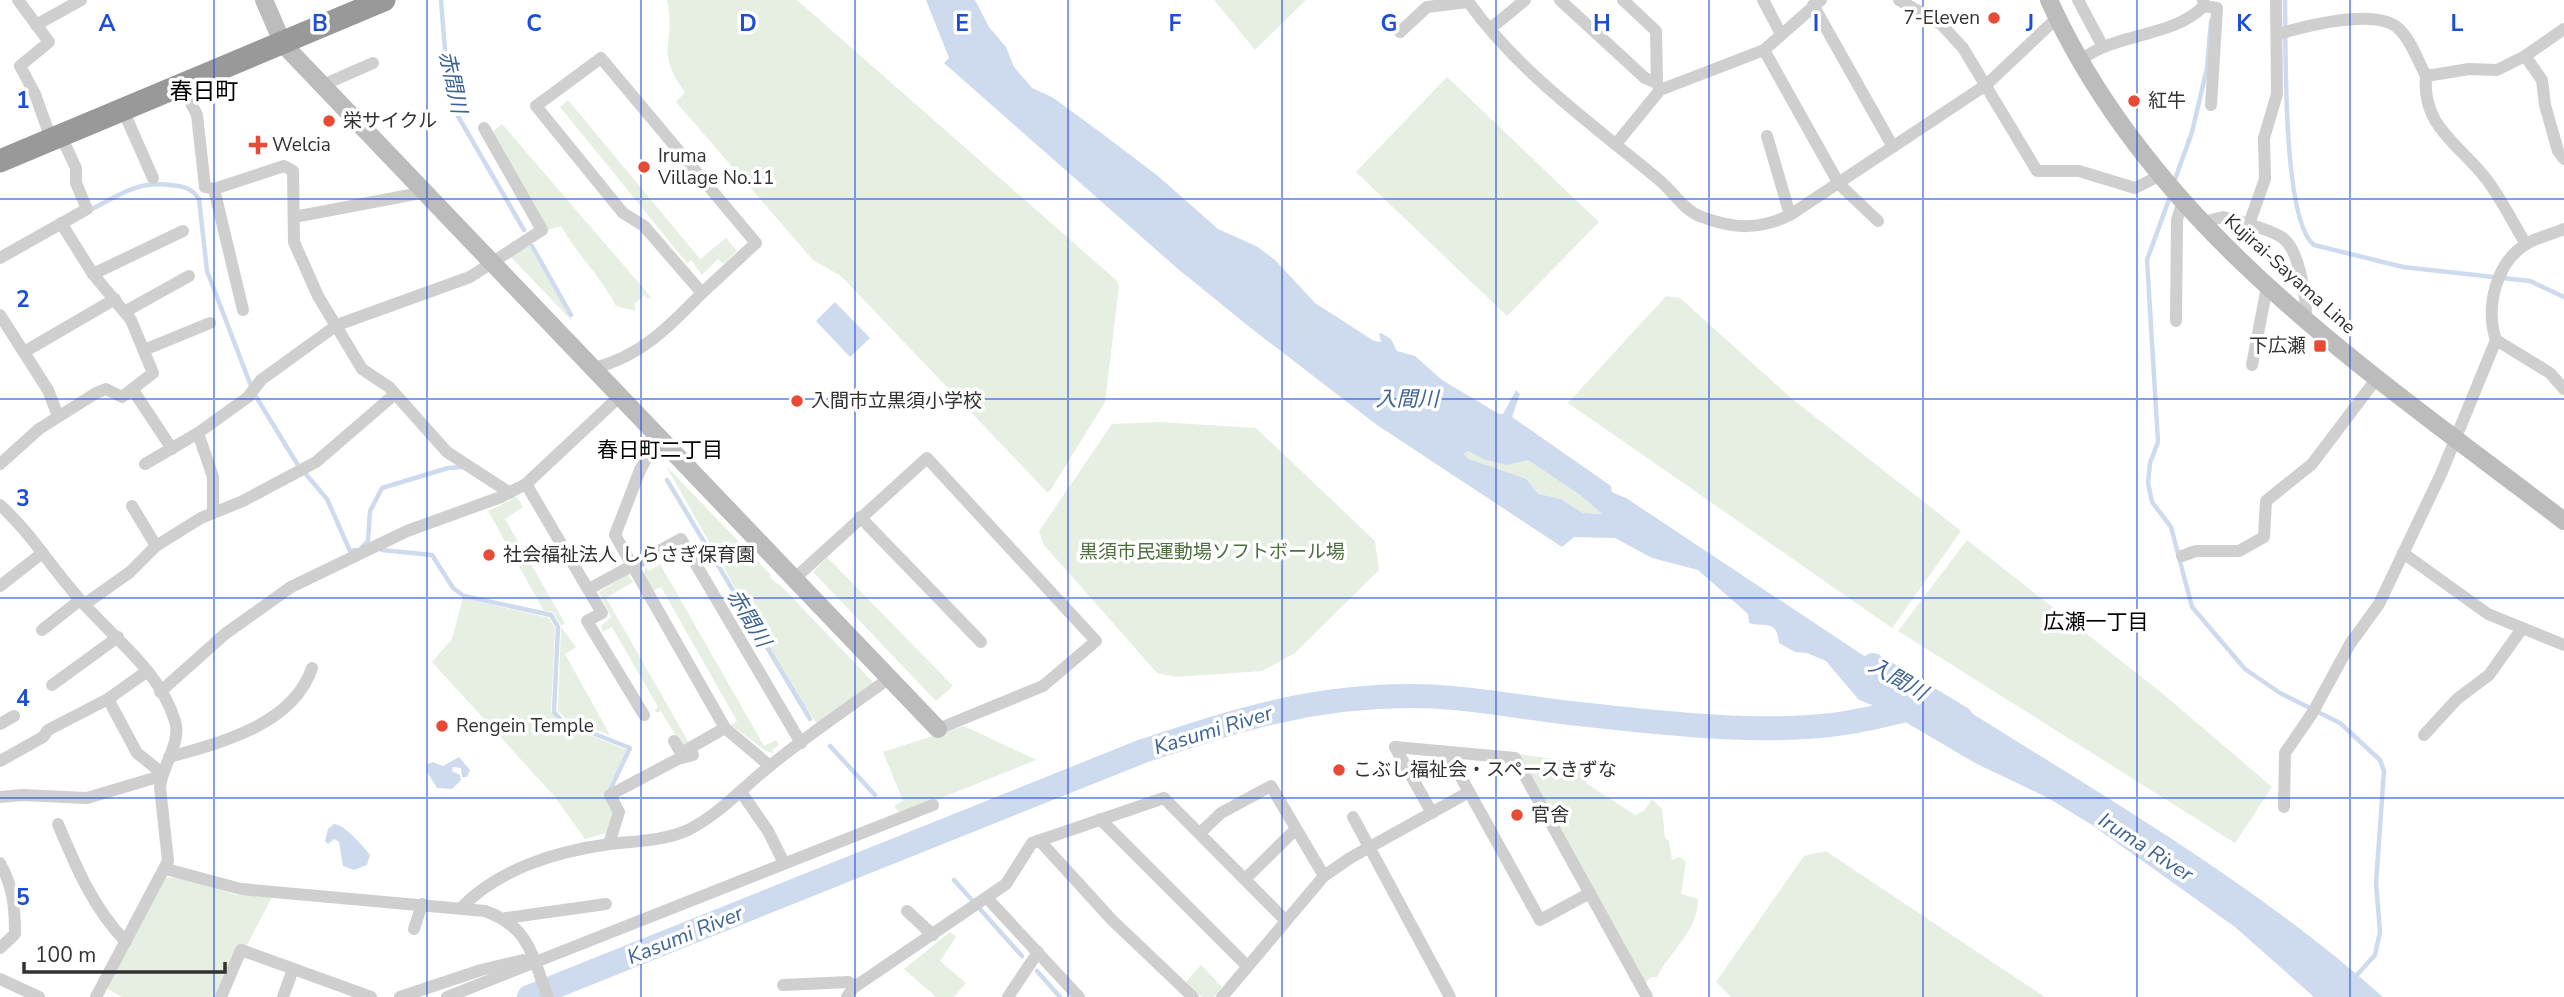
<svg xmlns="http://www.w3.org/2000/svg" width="2564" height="997" font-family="'Nunito Sans','Noto Sans JP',sans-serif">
  <rect width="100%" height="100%" fill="#fff"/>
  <g fill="#e6efe1">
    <path d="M667 0H797L1116 280 1119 286 1105 402 1050 491 1047 492 841 276 813 260 676 102 685 92C653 50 677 44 667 0Z"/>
    <polygon points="1214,0 1306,0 1255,50"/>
    <polygon points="1447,77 1599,222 1507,316 1356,172"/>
    <polygon points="568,100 700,259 726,238 737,251 724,264 718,259 702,275 691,260 687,263 560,107"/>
    <path d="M502 124 651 297 648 299 644 295 634 304 636 311 616 306C601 276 577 255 561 226L547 230 491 133Z"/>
    <polygon points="528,244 573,322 511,257"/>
    <polygon points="1666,296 1680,298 1791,398 1961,531 1892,628 1568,403"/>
    <polygon points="1160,422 1256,428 1375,541 1379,570 1295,653 1262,671 1176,677 1157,673 1044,545 1039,531 1112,424"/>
    <polygon points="1468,451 1485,460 1507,465 1528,460 1580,495 1602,514 1583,513 1566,502 1538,494 1464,456 1463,454"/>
    <polygon points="666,466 771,575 769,577 782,587 874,683 818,725 791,686"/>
    <polygon points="517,497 523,507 505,519 565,623 561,626 553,612 544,611 488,511"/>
    <polygon points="1967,540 2162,693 2272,787 2235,843 1898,631"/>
    <polygon points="827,557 953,686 936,701 813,572"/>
    <polygon points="660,564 764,746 776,740 779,745 772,750 775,754 766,751 731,725 737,721 661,587 653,591 643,574 646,567 649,571"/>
    <polygon points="628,574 633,582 606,598 689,743 682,746 661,711 657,713 655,710 658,707 612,627 602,632 601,626 611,617 599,592"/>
    <polygon points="463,598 549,618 555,628 551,712 564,725 627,750 606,793 615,814 606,833 585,839 555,797 432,662 452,639"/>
    <polygon points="561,627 576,647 565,654 610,735 566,719 558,711"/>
    <polygon points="964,726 1036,760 901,814 894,806 903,801 883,752"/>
    <path d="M1519 754 1593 765 1586 783 1635 815 1644 811 1652 799 1662 809 1665 838 1669 841 1672 860 1680 857 1686 862 1681 894 1698 899C1698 931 1671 950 1657 977H1651L1645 983Z"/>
    <polygon points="1826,851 2045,997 1731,997 1716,982 1804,856"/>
    <polygon points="165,877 186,879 236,895 272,897 246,947 239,945 216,997 122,997 106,988"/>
    <polygon points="950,932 956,937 940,961 966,983 954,997 936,997 904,969"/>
    <polygon points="1201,965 1222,987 1214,997 1202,997 1186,982"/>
  </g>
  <g fill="#cedbee" fill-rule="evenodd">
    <path d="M926 0H975L989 27 1006 47 1014 67 1032 88 1052 97 1104 135 1158 176 1218 229 1256 246 1275 260 1315 303 1374 341 1381 342 1379 334 1381 333 1391 339 1397 351 1415 356 1442 380 1499 414H1503L1516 390 1520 394 1512 417 1611 486 1612 492 1626 498 1920 693 1956 713 1965 709C2108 799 2256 884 2383 997H2314L2235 927 2092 825 2048 798 1975 763 1885 710 1859 700 1826 661 1807 653 1795 652 1779 643C1777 618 1763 628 1749 623L1748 614 1698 570 1652 558 1615 538 1574 537 1562 547 1377 425 1252 329 1178 269 944 63 949 58ZM1468 451 1485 460 1507 465 1528 460 1580 495 1602 514 1583 513 1561 499 1538 494 1526 479 1469 459 1463 454Z"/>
    <polygon points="835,302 870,338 850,357 816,321"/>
    <polygon points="459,757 470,770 467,777 462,777 461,768 453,767 452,771 460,775 461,780 452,789 437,788 427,772 428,764 433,762 443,766"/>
    <path d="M334 824C344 824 363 846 370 855L367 865 354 870 343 866 339 842 334 839 328 844 325 841 328 829Z"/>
  </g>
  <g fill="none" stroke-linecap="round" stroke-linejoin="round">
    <g stroke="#cedbee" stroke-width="4.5">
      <polyline points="441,0 447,76 455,111 524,230"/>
      <path d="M2285 0C2286 46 2282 220 2314 245L2403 267 2530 281 2564 297"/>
      <polyline points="2174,182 2192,132 2207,68 2211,21"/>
      <polyline points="2171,194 2147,260 2158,442 2150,463 2148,483 2152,502 2171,527 2192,607 2245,669 2280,693 2340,723 2380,760 2384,771 2376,883 2380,932 2375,955 2355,977"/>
      <path d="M92 209C121 194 137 181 170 185 183 186 192 188 199 199L207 271 251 386"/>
      <polyline points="532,246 571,315"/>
      <polyline points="255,395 299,467"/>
      <polyline points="304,472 327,499 350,551 355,550"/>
      <polyline points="667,480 810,719"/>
      <polyline points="362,547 368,541 370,511 382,488 448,468 463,467"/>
      <polyline points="382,550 432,555 453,588 464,596 551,615 558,627 554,712 562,721 630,748 610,790"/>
      <polyline points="830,746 875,795"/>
      <polyline points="954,880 1022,956"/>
      <polyline points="1037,971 1060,997"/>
    </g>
    <g stroke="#cedbee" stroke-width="24">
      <polyline points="1873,665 1961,718"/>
      <path d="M529 997 1143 751C1238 720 1310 696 1411 696 1464 696 1518 707 1570 713 1654 722 1762 736 1845 723 1871 719 1897 712 1923 706"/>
    </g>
    <g stroke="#cfcfcf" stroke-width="12">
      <polyline points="18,0 49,42 20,66 35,94 51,139"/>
      <path d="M1467 0C1517 71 1592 124 1658 179 1673 191 1684 211 1702 217 1734 229 1760 230 1790 215L1986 85 2057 18"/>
      <polyline points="1560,0 1645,78 1657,83"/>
      <polyline points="1623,0 1656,31 1657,83 1660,90"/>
      <polyline points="1763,0 1781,34"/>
      <polyline points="1899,0 1941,24 1963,48 2037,171 2079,171 2135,188 2161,175"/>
      <polyline points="2078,0 2102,45"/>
      <polyline points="1813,5 1893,147"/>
      <polyline points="2204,6 2217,8 2211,105"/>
      <polyline points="36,25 81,0"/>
      <polyline points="1491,28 1525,0"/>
      <polyline points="1400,32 1427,7 1468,2"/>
      <path d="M2278 34C2306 26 2377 7 2399 29 2411 40 2418 61 2426 76L2469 69 2497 70 2525 56 2564 29"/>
      <polyline points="1764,50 1839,184 1878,221"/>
      <polyline points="2525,56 2542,80 2545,105 2558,151 2564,159"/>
      <polygon points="601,58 756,243 702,293 644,226 623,213 536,106"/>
      <path d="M2081 60C2117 32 2172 38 2204 6L2203 0"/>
      <path d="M2426 76C2422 125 2455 141 2483 175 2500 195 2512 222 2526 244"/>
      <polyline points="182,85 197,115 205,187 214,189 284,166 293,171 294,242 318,296 362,369 389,387 447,452 510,493"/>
      <polyline points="323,85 373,63"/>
      <polyline points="123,110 153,178"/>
      <polyline points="1767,136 1790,215"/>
      <polyline points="1616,144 1660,90 1764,50 1821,0"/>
      <polyline points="214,189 243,310"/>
      <polyline points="294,217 426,192"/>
      <polyline points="2203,222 2223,217 2249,224 2265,179 2264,138 2277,94 2276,0"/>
      <path d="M2249 224C2259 228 2276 232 2284 239 2300 252 2307 302 2306 322"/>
      <polyline points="0,258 87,209 76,183 76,168 61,136"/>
      <polyline points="93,274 183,231"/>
      <polyline points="126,311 189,276"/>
      <polyline points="0,315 48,390 58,416"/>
      <polyline points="2176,321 2177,220 2183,201"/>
      <polyline points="2496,340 2550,373 2564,389"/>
      <polyline points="144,350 210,323"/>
      <polyline points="24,352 115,299"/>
      <polyline points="2252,365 2267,287"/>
      <path d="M594 368C640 357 670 326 702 293"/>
      <polyline points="133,390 172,449"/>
      <polyline points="198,433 213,477 213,511"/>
      <polyline points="659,436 640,470 615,535 725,728 770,766"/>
      <polyline points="0,464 39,429 96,393 106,389 122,397 153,373 131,320 93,274 61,223"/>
      <polyline points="145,464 198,433 248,397 261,380 337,325 470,277 542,230 484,128"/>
      <polyline points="526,484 602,613 587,621 644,715"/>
      <path d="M0 505C29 531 50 565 76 595 109 635 159 668 175 721 182 742 162 766 160 787L168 861 96 997"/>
      <polyline points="132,506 156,546"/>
      <polyline points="860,517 981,642"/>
      <polyline points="2403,553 2488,614 2564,645"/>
      <polyline points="2182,556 2196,551 2239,551 2264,537 2266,501 2312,464 2377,378"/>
      <polyline points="794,579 927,458 1096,641 1043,686 938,729"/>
      <polyline points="0,586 41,554"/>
      <polyline points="589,589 681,539 801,743"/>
      <polyline points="85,604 130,572 156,546 201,518 243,501 316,462 395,394"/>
      <polyline points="42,630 80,600"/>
      <polyline points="52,685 118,637"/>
      <polyline points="160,692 225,634 291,587 407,531 501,497 526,484 620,396"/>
      <polyline points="108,699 137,753 162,773"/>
      <polyline points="0,724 14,716"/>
      <polyline points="2424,735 2457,699 2489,675 2521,630"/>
      <polyline points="674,741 681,753 725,728"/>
      <polyline points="1395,747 1515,758 1647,997"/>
      <polyline points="1395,747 1432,813"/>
      <polyline points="1447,752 1540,920 1590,893"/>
      <path d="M169 757C220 743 293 725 312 668"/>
      <polyline points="0,761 43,737 48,730 108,699 146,672"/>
      <polyline points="741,792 768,831 784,863"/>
      <polyline points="0,797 22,795 87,798 161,776"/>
      <path d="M2284 807 2285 753 2313 712 2350 644 2379 604 2441 474 2496 340C2485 307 2496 261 2528 243 2539 237 2552 234 2564 229"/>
      <polyline points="1353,817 1450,997"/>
      <polyline points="1100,819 1247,966"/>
      <path d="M58 824C76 867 93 908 126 942"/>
      <polyline points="1200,833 1221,813 1271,786 1324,876"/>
      <polyline points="1039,840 1112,920 1193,997"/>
      <polyline points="609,844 619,812 610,795 678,759 693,755"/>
      <path d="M0 863C13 887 15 906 15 934L0 948"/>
      <path d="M166 869 241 889 485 911C531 928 531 955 548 997"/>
      <polyline points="1245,879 1296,829"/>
      <polyline points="987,898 1079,997"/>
      <path d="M461 908C498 869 557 851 610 844 635 841 664 841 688 830 720 814 743 787 771 765 809 734 851 706 891 677"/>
      <polyline points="907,911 933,935"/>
      <polyline points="506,918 606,904"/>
      <polyline points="414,929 422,904"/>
      <polyline points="0,979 39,997"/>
      <polyline points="783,985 849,982 853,988"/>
      <polyline points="221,997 241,950 371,997"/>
      <polyline points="283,997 293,969"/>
      <polyline points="400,997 481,970 523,960"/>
      <polyline points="447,997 933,805"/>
      <polyline points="847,997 853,988 1006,884 1032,843 1164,798 1286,921"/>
      <polyline points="1008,997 1038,952"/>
      <polyline points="1222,997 1324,876 1350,858 1469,792"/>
    </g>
    <g stroke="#bcbcbc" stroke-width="18">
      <polyline points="264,0 283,44 938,729"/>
      <path d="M2049 0C2153 230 2371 373 2564 521"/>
    </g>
    <polyline stroke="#999" stroke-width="23" points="0,161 384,0"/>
  </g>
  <path fill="none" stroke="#1d4ed8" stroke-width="2" stroke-opacity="0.55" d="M214 0V997M427 0V997M641 0V997M855 0V997M1068 0V997M1282 0V997M1496 0V997M1709 0V997M1923 0V997M2137 0V997M2350 0V997M0 199H2564M0 399H2564M0 598H2564M0 798H2564"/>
  <g fill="#e84a36" stroke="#fff" stroke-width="2.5">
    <circle cx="1994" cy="18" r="7"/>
    <circle cx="2134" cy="101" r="7"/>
    <circle cx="329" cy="121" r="7"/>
    <path d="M254.5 134.5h7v7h7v7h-7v7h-7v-7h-7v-7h7z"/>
    <circle cx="644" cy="167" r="7"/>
    <rect x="2313" y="339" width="14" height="14" rx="3.5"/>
    <circle cx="797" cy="401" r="7"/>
    <circle cx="489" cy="555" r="7"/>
    <circle cx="442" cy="726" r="7"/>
    <circle cx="1339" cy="770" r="7"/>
    <circle cx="1517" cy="815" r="7"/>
  </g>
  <g text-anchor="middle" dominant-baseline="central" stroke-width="7" stroke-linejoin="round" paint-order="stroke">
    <g font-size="19" fill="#323232" stroke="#fff" text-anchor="start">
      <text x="1980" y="18" text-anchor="end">7-Eleven</text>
      <text x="2148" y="101">紅牛</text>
      <text x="343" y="121">栄サイクル</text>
      <text x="272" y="145">Welcia</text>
      <text x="658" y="156">Iruma<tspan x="658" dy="22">Village No.11</tspan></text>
      <text x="2306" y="346" text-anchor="end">下広瀬</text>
      <text x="811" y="401">入間市立黒須小学校</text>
      <text x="503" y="555">社会福祉法人 しらさぎ保育園</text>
      <text x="456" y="726">Rengein Temple</text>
      <text x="1353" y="770">こぶし福祉会・スペースきずな</text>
      <text x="1531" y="815">官舎</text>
    </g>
    <g font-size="19" fill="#323232" stroke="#fff">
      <text transform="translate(2290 274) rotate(42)">Kujirai-Sayama Line</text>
    </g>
    <g font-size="19" fill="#4c703e" stroke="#fff">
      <text x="1212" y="552">黒須市民運動場ソフトボール場</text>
    </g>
    <g font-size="21" font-style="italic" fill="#3e6497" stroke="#fff">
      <text transform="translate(453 82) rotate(78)">赤間川</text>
      <text x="1407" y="399">入間川</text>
      <text transform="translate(749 618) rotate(59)">赤間川</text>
      <text transform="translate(1898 679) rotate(30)">入間川</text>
      <text transform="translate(1213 730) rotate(-17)">Kasumi River</text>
      <text transform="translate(2146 847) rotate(33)">Iruma River</text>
      <text transform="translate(685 935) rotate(-22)">Kasumi River</text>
    </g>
    <g font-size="21" fill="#000" stroke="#fff">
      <text x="660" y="450">春日町二丁目</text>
      <text x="2096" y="622">広瀬一丁目</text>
    </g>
    <g font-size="23" fill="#000" stroke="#fff">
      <text x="204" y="91">春日町</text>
    </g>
  </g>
  <g font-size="23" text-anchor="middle" font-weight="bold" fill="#1d4ed8" stroke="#fff" stroke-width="7" stroke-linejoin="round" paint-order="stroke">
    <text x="107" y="31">A</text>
    <text x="320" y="31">B</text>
    <text x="534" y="31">C</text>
    <text x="748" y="31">D</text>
    <text x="962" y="31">E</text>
    <text x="1175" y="31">F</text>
    <text x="1389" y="31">G</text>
    <text x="1602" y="31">H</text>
    <text x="1816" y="31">I</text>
    <text x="2030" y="31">J</text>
    <text x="2244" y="31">K</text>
    <text x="2457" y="31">L</text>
    <text x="23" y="108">1</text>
    <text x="23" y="307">2</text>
    <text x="23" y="506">3</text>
    <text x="23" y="706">4</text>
    <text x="23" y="905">5</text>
  </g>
  <path d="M24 962v10h201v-10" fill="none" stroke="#323232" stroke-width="3.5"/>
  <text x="35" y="962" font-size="21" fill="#323232" stroke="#ffffff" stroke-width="5" paint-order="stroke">100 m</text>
</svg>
